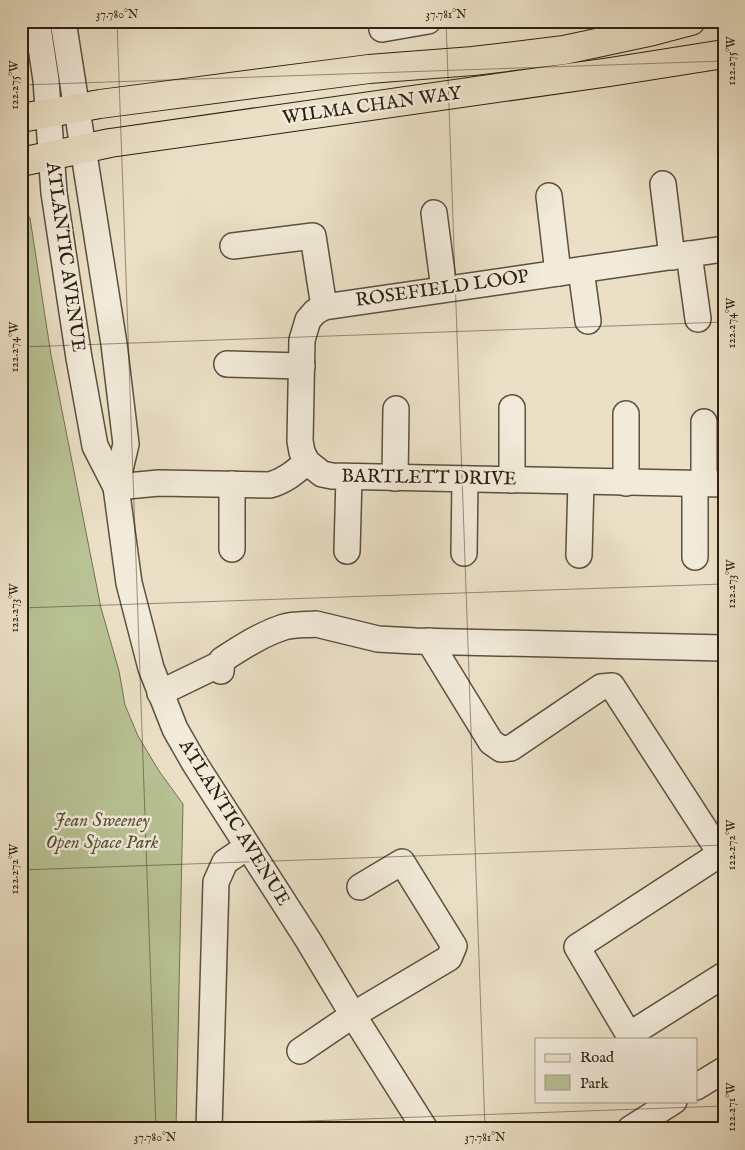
<svg xmlns="http://www.w3.org/2000/svg" width="745" height="1150" font-family="'IM FELL English',serif">
  <rect width="100%" height="100%" fill="#ebe0c6"/>
  <filter id="stains"><feTurbulence type="fractalNoise" baseFrequency=".004" numOctaves="4"/><feColorMatrix values="0 0 0 0 .2 0 0 0 0 .09 0 0 0 0 .02 0 0 0 .5 -.17"/></filter>
  <radialGradient id="worn" r=".72"><stop offset=".6" stop-color="#630" stop-opacity="0"/><stop offset="1" stop-color="#630" stop-opacity=".3"/></radialGradient>
  <polygon fill="#b8c294" stroke="#727152" points="21,206 30,218 51,355 101,608 119,671 125,705 138,736 159,771 183,804 176,1129 21,1129"/>
  <g fill="none" stroke-linecap="round" stroke-linejoin="round">
    <g stroke="#5c503e" stroke-width="28">
      <g id="minor">
        <polyline points="37,21 46,80 54,193 79,358 95,446 116,487 129,583 151,668 175,729 195,764 308,940 353,1015 425,1129"/>
        <polyline points="63,21 114,344 126,444 116,487"/>
        <polyline points="609,21 615,40"/>
        <polyline points="382,29 428,21"/>
        <polyline points="663,184 672,257"/>
        <polyline points="549,196 558,273"/>
        <polyline points="434,213 444,289"/>
        <polyline points="233,246 313,236 324,307"/>
        <polyline points="689,254 698,319"/>
        <polyline points="581,270 588,321"/>
        <polyline points="227,364 302,366"/>
        <polyline points="626,414 626,483"/>
        <polyline points="307,462 302,452 300,441 302,340 308,320 315,312 324,307 724,249"/>
        <polyline points="395,478 396,409"/>
        <polyline points="512,480 512,408"/>
        <polyline points="704,484 704,422"/>
        <path d="M116 487 159 483 270 485C285 481 295 472 307 462L322 474 332 476 724 484"/>
        <polyline points="232,549 232,484"/>
        <polyline points="347,551 349,477"/>
        <polyline points="464,553 465,479"/>
        <polyline points="579,555 581,482"/>
        <polyline points="695,557 695,484"/>
        <polyline points="429,641 491,742 501,749 511,748 601,687 612,686 724,859"/>
        <path d="M221 671 222 660C242 647 262 634 284 627 294 624 306 625 316 624L378 639 415 641 724 648"/>
        <polyline points="160,693 220,664"/>
        <polyline points="629,1035 577,947 720,854"/>
        <polyline points="631,1039 629,1035 724,975"/>
        <polyline points="300,1051 353,1015 449,958 454,946 402,862 360,887"/>
        <polyline points="696,1087 724,1070"/>
        <polyline points="209,1129 216,882 225,862 247,847"/>
        <polyline points="630,1129 674,1101"/>
      </g>
    </g>
    <g stroke="#2d2010" stroke-width="30">
      <g id="major">
        <polyline points="21,118 100,104 369,69 473,61 564,50 653,31 691,21"/>
        <polyline points="21,162 110,143 610,72 724,54"/>
      </g>
    </g>
    <use href="#minor" stroke="#f2ebda" stroke-width="25"/>
    <use href="#major" stroke="#ebe0c6" stroke-width="28"/>
  </g>
  <path fill="none" stroke="#2d2010" stroke-width="1" stroke-opacity="0.45" d="M117 21 156 1129M446 21 485 1129M21 85 724 61M21 347 724 322M21 608 724 584M21 870 724 845M86 1129 724 1106"/>
  <g text-anchor="middle" dominant-baseline="central" stroke-width="5" stroke-linejoin="round" paint-order="stroke">
    <g font-size="19" fill="#2d2010" stroke="#f2ebda">
      <text transform="translate(372 106) rotate(-8)">WILMA CHAN WAY</text>
      <text transform="translate(65 257) rotate(82)">ATLANTIC AVENUE</text>
      <text transform="translate(442 289) rotate(-8)">ROSEFIELD LOOP</text>
      <text transform="translate(429 478) rotate(1)">BARTLETT DRIVE</text>
      <text transform="translate(234 823) rotate(58)">ATLANTIC AVENUE</text>
    </g>
    <g font-size="19" font-style="italic" fill="#575138" stroke="#f2ebda">
      <text x="102" y="821">Jean Sweeney<tspan x="102" dy="22">Open Space Park</tspan></text>
    </g>
  </g>
  <rect width="745" height="1150" fill="none" stroke="#ebe0c6" stroke-width="55"/>
  <rect x="535" y="1038" width="162" height="65" fill="#f2ebda" stroke="#a39a89"/>
  <rect x="545" y="1054" width="25" height="8" fill="#ebe0c6" stroke="#a39a89"/>
  <text x="580" y="1062" font-size="15" fill="#2d2010">Road</text>
  <rect x="545" y="1075" width="25" height="15" fill="#b8c294" stroke="#a39a89"/>
  <text x="580" y="1088" font-size="15" fill="#2d2010">Park</text>
  <rect x="28" y="28" width="690" height="1094" fill="none" stroke="#2d2010" stroke-width="2"/>
  <g font-size="12" text-anchor="middle" fill="#2d2010">
    <text x="117" y="18">37.780°N</text>
    <text x="446" y="18">37.781°N</text>
    <text transform="translate(731 61) rotate(-90)" y="4">122.275°W</text>
    <text transform="translate(14 85) rotate(-90)" y="4">122.275°W</text>
    <text transform="translate(731 323) rotate(-90)" y="4">122.274°W</text>
    <text transform="translate(14 347) rotate(-90)" y="4">122.274°W</text>
    <text transform="translate(731 584) rotate(-90)" y="4">122.273°W</text>
    <text transform="translate(14 608) rotate(-90)" y="4">122.273°W</text>
    <text transform="translate(731 845) rotate(-90)" y="4">122.272°W</text>
    <text transform="translate(14 869) rotate(-90)" y="4">122.272°W</text>
    <text transform="translate(731 1107) rotate(-90)" y="4">122.271°W</text>
    <text x="155" y="1141">37.780°N</text>
    <text x="485" y="1141">37.781°N</text>
  </g>
  <rect width="100%" height="100%" filter="url(#stains)"/>
  <rect width="100%" height="100%" fill="url(#worn)"/>
</svg>
